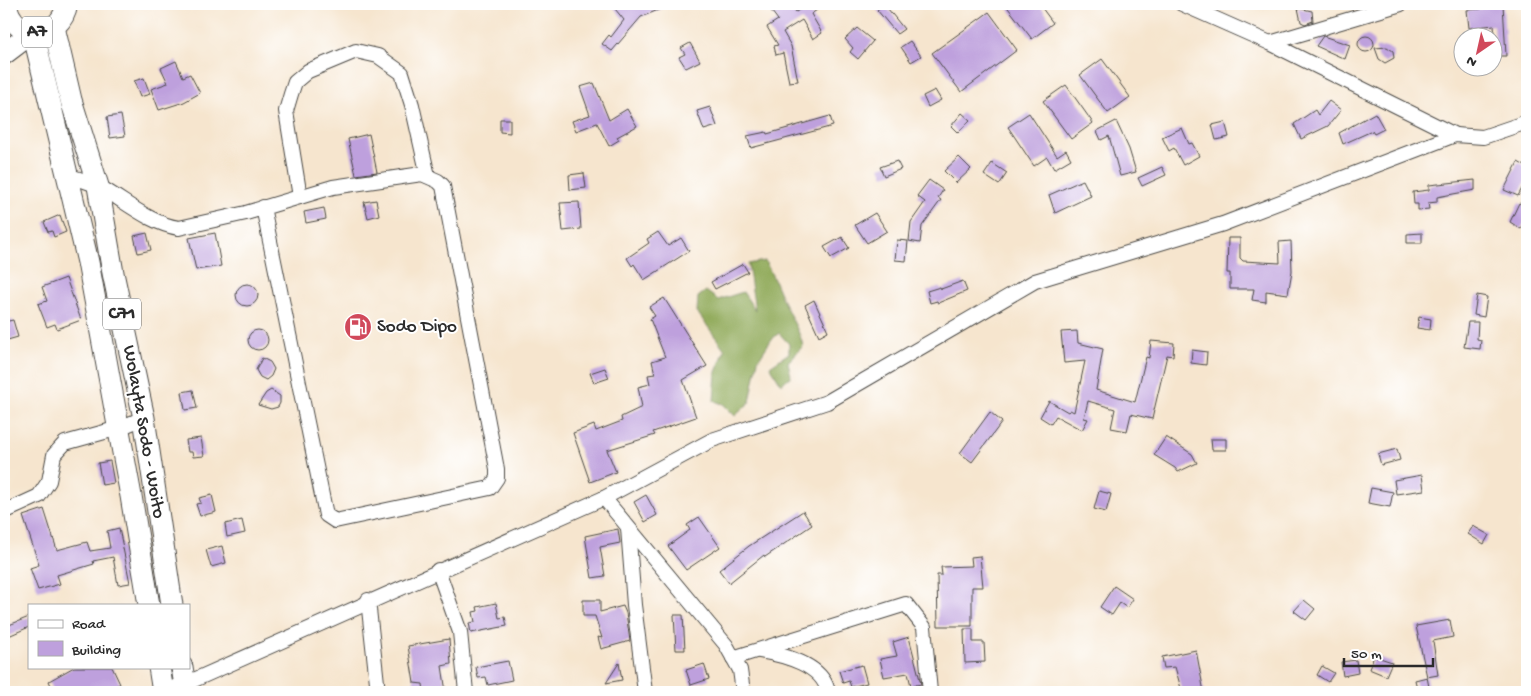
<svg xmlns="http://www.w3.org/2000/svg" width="1531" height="696" font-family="'Gochi Hand',sans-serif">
  <rect width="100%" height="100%" fill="#fff"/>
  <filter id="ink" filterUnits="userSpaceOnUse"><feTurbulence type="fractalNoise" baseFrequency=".02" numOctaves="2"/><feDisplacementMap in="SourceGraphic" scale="10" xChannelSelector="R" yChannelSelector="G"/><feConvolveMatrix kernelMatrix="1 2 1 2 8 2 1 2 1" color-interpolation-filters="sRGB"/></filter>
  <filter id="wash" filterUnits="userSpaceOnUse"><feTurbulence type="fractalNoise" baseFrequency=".0096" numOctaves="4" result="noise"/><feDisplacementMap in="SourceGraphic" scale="20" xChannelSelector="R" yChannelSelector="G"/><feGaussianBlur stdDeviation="1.12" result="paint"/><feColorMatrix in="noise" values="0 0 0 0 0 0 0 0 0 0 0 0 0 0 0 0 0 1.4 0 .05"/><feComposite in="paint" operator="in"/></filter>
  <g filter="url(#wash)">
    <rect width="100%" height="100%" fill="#f6e5ce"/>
    <path fill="#93ac5d" stroke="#5f6c44" d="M765 261C774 277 779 294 787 309 793 322 800 332 803 346L788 362 791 376 781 384 770 366 789 353V344L779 333 771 340 758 360 750 402 735 416 723 404 714 401 716 372 725 350 697 312 698 297 706 291 718 300 743 292 755 310 748 264Z"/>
    <g id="blocks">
      <g fill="#bea0dd">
        <polygon points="611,4 631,4 635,8 645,4 673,4 641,17 612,51 602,44 609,35 611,37 624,20"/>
        <polygon points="766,4 790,4 796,12 808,4 813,4 817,10 811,14 822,33 813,39 802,20 783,32 791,46 798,81 789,82 783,53 776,55 774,46 778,45 767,27 778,20"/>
        <polygon points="884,4 904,29 897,34 877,10"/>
        <polygon points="1005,4 1039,4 1053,23 1032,39"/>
        <polygon points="1481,4 1503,4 1506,56 1496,56 1494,25 1469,28 1467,10 1481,9"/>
        <polygon points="1298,8 1312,11 1313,21 1305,24 1301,22"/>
        <polygon points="989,12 1017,50 961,92 932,53"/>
        <polygon points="857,28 873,41 858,59 850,52 853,48 845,39"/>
        <polygon points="1323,36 1350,45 1345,59 1316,46"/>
        <circle cx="1366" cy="44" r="8"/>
        <polygon points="910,41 921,56 911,62 901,47"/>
        <polygon points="690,43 700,61 686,68 679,57 685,54 681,48"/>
        <polygon points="1387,47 1393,51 1394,58 1385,63 1379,59 1375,48"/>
        <polygon points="1102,59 1130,97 1108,113 1080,75"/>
        <polygon points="176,61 183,77 190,74 200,93 184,102 159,110 151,89 168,83 161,68"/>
        <polygon points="144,78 150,94 140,97 134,81"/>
        <polygon points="594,83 609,120 627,109 637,126 617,137 619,140 609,146 597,123 576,131 572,121 590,115 580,87"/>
        <polygon points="1066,85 1093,123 1071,139 1043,101"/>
        <polygon points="935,90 941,100 928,107 923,96"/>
        <polygon points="1329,101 1341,110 1328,126 1301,139 1294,124 1315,110 1318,115"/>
        <polygon points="710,107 717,126 704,130 697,111"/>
        <polygon points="962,113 970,120 958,133 951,126"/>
        <polygon points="1029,113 1057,156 1066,150 1071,159 1054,169 1047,157 1034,166 1008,127"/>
        <polygon points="1375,113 1384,129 1374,134 1372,131 1343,144 1339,133"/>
        <polygon points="121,115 125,136 110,138 107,117"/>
        <polygon points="830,116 833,126 751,148 747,136 766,132 767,134"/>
        <polygon points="500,119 510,119 510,133 500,132"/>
        <polygon points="1116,121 1129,149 1136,172 1120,176 1109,136 1101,140 1097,131"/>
        <polygon points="1225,122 1229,137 1216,140 1212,125"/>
        <polygon points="1182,128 1189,144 1192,143 1199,156 1183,165 1174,148 1169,151 1162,137"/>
        <polygon points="369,134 377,172 356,175 348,139"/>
        <polygon points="959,157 971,169 956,183 944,171"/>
        <polygon points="897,161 901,169 884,176 880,167"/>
        <polygon points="1518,162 1527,167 1527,179 1518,196 1504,190"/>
        <polygon points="992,163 1007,173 999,185 984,175"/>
        <polygon points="1162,167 1166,175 1142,186 1138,178"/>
        <polygon points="584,173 586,188 570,190 569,175"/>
        <polygon points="929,180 943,190 938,198 941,200 922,226 920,243 909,241 911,222 925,202 917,196"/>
        <polygon points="1083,180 1091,196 1055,213 1049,195"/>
        <polygon points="1475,180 1475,190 1437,197 1437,202 1428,203 1429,209 1418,210 1418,204 1414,204 1413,192 1429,190 1429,185"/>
        <polygon points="376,200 379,215 368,218 364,202"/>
        <polygon points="579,202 581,229 563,231 560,203"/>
        <polygon points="1519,203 1527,206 1527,219 1521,229 1510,222"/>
        <polygon points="324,208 326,219 306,223 304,212"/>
        <polygon points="875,213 887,231 867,243 855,225"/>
        <polygon points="60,215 66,232 54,237 52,231 48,232 44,222"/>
        <polygon points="658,232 668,246 681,238 689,251 644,280 634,264 632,266 627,258 649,243 647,239"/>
        <polygon points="147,233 151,250 138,253 134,236"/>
        <polygon points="215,233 221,266 196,270 189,238"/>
        <polygon points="1422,233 1422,243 1407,243 1407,234"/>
        <polygon points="842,237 849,248 831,258 824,247"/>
        <polygon points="1228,238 1240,238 1240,258 1243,261 1280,263 1279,242 1291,241 1292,271 1288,294 1266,291 1266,302 1252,300 1254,289 1230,289 1230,273 1227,273"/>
        <polygon points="897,240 908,241 906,261 895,260"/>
        <polygon points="743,264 748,272 715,289 711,282"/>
        <polygon points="66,278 81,320 57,329 55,324 47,327 38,304 47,301 42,287"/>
        <polygon points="963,281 967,291 938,303 937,301 930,303 927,291 940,287 941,289"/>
        <circle cx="247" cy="295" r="11"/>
        <polygon points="1477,295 1487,297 1484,317 1474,315"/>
        <polygon points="664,298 707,366 683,380 696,417 653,432 655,435 607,450 616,472 590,482 573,433 594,425 596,431 622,421 621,417 642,407 638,387 650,384 648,375 655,374 652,361 665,357 650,319 655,316 649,307"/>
        <polygon points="814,300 828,331 819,336 805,305"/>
        <polygon points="1419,317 1431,319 1430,330 1417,328"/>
        <polygon points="13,320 18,337 4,341 4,322"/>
        <polygon points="1468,322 1478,322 1477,339 1481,340 1480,349 1464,347"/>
        <circle cx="258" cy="340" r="10"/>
        <polygon points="1077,331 1078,343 1103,349 1096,390 1135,402 1146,357 1149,358 1151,341 1174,343 1173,356 1167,355 1152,419 1131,414 1127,431 1111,428 1115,409 1088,401 1084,418 1088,419 1082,430 1056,416 1051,424 1040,417 1049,401 1068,412 1070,410 1074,412 1085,361 1064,363 1061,332"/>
        <polygon points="1192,350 1207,352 1206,365 1191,363"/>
        <polygon points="262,358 270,362 274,369 271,376 266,380 260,377 256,370"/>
        <polygon points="605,368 609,378 594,383 590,373"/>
        <polygon points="193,390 197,408 185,410 182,392"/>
        <polygon points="271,390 280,396 280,403 278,407 271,409 258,405 266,393"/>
        <polygon points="990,412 1002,422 972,462 960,453"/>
        <polygon points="1166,437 1192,454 1197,463 1178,472 1175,468 1154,455"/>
        <polygon points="201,438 204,456 193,457 192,452 188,452 186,440"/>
        <polygon points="1211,439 1226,439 1226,450 1212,450"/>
        <polygon points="1397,449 1400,460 1381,465 1378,454"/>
        <polygon points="110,461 114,483 102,485 98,463"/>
        <polygon points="1422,475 1424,490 1396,494 1394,480"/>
        <polygon points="1371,488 1393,492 1390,507 1368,503"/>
        <polygon points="1099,491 1111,494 1106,512 1094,509"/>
        <polygon points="212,495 216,512 200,516 196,504 201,503 199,498"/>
        <polygon points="646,495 657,515 645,522 634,502"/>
        <polygon points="44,509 57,550 87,542 90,551 110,548 107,531 119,528 130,583 118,585 113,557 93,561 94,564 57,575 60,584 38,590 30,568 39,565 23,516"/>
        <polygon points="803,511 812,525 765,557 764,555 729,583 719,570 749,546"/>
        <polygon points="699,517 720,547 686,570 668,546 690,530 687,525"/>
        <polygon points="242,520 245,533 227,537 225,524"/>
        <polygon points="1473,526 1489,535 1484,544 1468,534"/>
        <polygon points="618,529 620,543 600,547 605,576 592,578 585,536"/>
        <polygon points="222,546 226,563 211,567 206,550"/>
        <polygon points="980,556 983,587 972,587 972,626 938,626 937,575 942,575 941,567 972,566 971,557"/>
        <polygon points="1114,586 1133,599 1127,608 1120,603 1112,615 1100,607"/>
        <polygon points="583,600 600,600 600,612 623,606 626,613 630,641 601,649 598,637 602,638 595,616 583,616"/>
        <polygon points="1304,600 1315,609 1306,620 1294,611"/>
        <polygon points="496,603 499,618 505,617 507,626 471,633 469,623 475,622 473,612 478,611 477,607"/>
        <polygon points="674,615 683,615 685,650 676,650"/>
        <polygon points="29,617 29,627 4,638 4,627"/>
        <polygon points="1450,620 1453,637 1433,641 1438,675 1427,677 1416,626"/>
        <polygon points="964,629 973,629 973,642 984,642 985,662 965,663"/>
        <polygon points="909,637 921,684 911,686 908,673 884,677 880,659 897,656 893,642"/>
        <polygon points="449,639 451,664 442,666 446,692 424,692 423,684 414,683 408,646"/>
        <polygon points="1196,650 1204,692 1182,692 1175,667 1164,668 1162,657"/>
        <polygon points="1374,656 1392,662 1386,676 1369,669"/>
        <polygon points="1356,660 1358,673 1343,676 1341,662"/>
        <polygon points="508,661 512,680 488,685 486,677 478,678 476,667"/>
        <polygon points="619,663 622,680 606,683"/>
        <polygon points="704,664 709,679 691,685 686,670"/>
        <polygon points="862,665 867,683 851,687 849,681 843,683 839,671"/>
        <polygon points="1322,666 1334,673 1328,682 1317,675"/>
        <polygon points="74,667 112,667 120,684 101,692 54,692 49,681"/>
        <polygon points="1427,677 1430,692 1418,692 1415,680"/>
      </g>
    </g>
  </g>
  <g filter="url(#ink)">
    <use href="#blocks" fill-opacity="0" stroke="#494743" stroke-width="1"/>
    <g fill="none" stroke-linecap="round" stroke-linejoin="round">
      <g stroke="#494743" stroke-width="16">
        <g id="minor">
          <polyline points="1182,4 1270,43 1455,135"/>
          <polyline points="1270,43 1401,4"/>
          <path d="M67 175C78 179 90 182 100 187 125 201 151 224 179 228L246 213 333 187 422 174 438 181 443 186 497 469V478L490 488 335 521 326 515 263 207"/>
          <polyline points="300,197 286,111 291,94 295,82 308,71 356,51 378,56 402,73 412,105 428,176"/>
          <polyline points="604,498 726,645 740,670 743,692"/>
          <polyline points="4,512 39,496 49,481 54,455 65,443 119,428 144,418"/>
          <polyline points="628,528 634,605 645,692"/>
          <polyline points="438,570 460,632 466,692"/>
          <polyline points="368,600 378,692"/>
          <path d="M760 651C784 655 823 665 828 692"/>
          <polyline points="733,658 906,604 924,627 930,692"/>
          <polyline points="162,691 185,684 604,498 712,440 827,402 1035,281 1223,224 1455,135 1483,137 1527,122"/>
        </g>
      </g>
      <g stroke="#494743" stroke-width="23">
        <g id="highway">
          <path d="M6 4C13 42 61 41 67 4"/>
          <polyline points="54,27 71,100 98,186 113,273 144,418 172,605"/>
          <polyline points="4,54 33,32 88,262 131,496 149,605"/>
          <polyline points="159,667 163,692"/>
          <polyline points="182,667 186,692"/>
        </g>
      </g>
      <use href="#minor" stroke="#fff" stroke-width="14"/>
      <use href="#highway" stroke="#fff" stroke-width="21"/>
    </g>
  </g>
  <defs>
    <g id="fuel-disc" transform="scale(1.4375)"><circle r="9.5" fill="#d1495b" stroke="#fff"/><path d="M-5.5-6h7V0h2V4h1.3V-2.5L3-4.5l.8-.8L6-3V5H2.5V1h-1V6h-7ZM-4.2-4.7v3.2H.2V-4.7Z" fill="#fff"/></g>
  </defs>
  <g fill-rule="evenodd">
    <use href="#fuel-disc" x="358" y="327"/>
  </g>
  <g text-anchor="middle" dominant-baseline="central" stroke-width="4" stroke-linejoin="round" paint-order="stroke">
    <g fill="#fff" stroke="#6b6b6b" stroke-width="1">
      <rect x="22" y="16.5" width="30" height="31" rx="4"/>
      <rect x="103" y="298.5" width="38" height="31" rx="4"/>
    </g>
    <g font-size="18" font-weight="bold" fill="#2b2b2b">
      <text x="37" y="32">A7</text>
      <text x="122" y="314">C71</text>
    </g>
    <g font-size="19" fill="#2b2b2b" stroke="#fff" text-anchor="start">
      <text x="377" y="327">Sodo Dipo</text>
    </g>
    <g font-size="19" fill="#2b2b2b" stroke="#fff">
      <text transform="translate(143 432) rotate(80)">Wolayta Sodo - Woito</text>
    </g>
  </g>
  <rect width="1531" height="696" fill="none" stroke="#fff" stroke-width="20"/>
  <rect x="28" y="604" width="162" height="65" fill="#ffffff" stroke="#aaaaaa"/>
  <rect x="38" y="620" width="25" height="8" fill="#ffffff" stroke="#aaaaaa"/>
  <text x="72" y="628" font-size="15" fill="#2b2b2b">Road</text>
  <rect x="38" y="641" width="25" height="15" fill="#bea0dd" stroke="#aaaaaa"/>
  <text x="72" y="654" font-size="15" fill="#2b2b2b">Building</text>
  <g transform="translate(1478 52) rotate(214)"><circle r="24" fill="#ffffff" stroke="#aaaaaa"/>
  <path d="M0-4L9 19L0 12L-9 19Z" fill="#d1495b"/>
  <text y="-8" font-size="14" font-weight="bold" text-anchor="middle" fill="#2b2b2b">N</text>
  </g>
  <path d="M1344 658v8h89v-8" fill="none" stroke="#2b2b2b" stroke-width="2.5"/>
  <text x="1351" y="658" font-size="15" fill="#2b2b2b" stroke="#ffffff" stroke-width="4" paint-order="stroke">50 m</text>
</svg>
